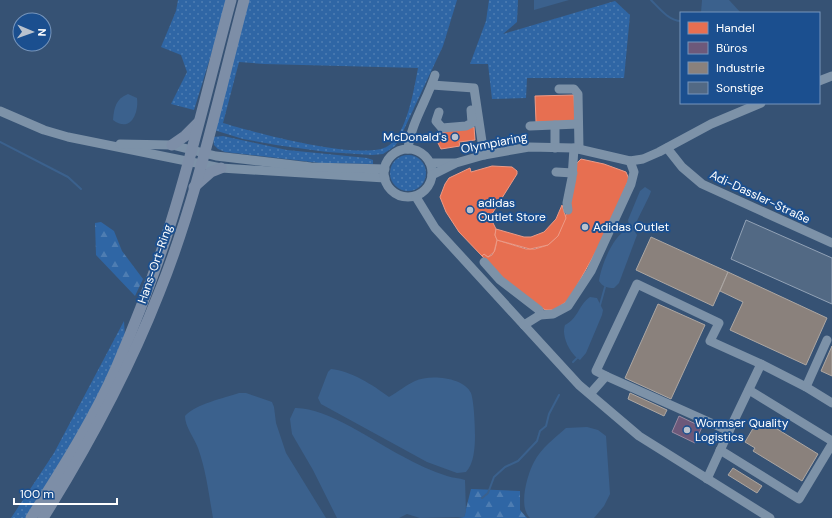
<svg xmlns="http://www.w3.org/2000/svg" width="832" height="518" font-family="'DM Sans',sans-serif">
  <defs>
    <pattern id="grass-dots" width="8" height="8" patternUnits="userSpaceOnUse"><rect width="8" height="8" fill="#2f66a5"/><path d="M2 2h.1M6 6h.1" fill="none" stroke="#4e7db2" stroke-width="1.8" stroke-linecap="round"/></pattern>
    <pattern id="forest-firs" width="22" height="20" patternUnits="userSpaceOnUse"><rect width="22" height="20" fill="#2f66a5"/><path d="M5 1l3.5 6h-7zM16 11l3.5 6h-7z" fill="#4e7db2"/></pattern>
  </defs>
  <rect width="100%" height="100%" fill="#365274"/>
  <g fill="url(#grass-dots)" fill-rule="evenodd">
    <polygon points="178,0 228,0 194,110 171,104 187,72 181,55 161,47 176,11"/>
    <path d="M247 0H457L443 46 399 140 395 146 383 154 372 155 327 152 276 145 243 139 214 130ZM239 62 264 64 418 68C414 89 407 134 388 146 364 162 252 132 223 123Z"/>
    <polygon points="489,0 518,0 517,22 503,34 615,1 630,15 624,78 527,78 526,98 492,99 488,64 470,64 486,21"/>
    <polygon points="223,136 287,150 367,158 373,160 373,164 320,163 225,152 218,149 214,145 213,137"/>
    <circle cx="408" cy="173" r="18"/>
    <polygon points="124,321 125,337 89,414 26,518 11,518 54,453"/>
  </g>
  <g fill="url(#forest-firs)">
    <polygon points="101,222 114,231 122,251 143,279 135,296 96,255 95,223"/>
    <polygon points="471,489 520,491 520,510 527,518 458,518 464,517"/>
  </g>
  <g fill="#3b618d">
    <polygon points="534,0 569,0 534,10"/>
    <polygon points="702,0 729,0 741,13 701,13"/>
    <path d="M128 94 137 98C139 114 130 133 113 120 114 107 116 99 128 94Z"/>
    <path d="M645 187 651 191C649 199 633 226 634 230 635 232 636 233 637 235L619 283 614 288C607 288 603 287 599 281 601 266 613 235 628 229L629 225 628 220 640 191Z"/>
    <path d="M590 297 597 298 603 310 602 315 586 353 580 360C570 354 561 336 565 325 578 319 579 304 590 297Z"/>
    <path d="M331 369C351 371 373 385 389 397 398 392 406 385 415 381 429 374 464 377 471 393 474 402 475 425 475 435 475 447 474 464 466 472L457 473 427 462 321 404 318 398 328 372Z"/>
    <path d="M239 393H246L272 402 274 407 276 423 286 453 326 518H213C209 495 206 470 198 448 194 437 185 427 185 416 196 404 224 398 239 393Z"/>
    <path d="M295 408C326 407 375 442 402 456 416 464 432 471 447 476 453 478 459 478 465 480L466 512 464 517 420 518 407 514 399 518H337L313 470 292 434 290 419Z"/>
    <path d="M587 427 598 430 606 436 610 494 604 506 594 518H530C518 507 527 475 534 462 541 448 555 438 566 428Z"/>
  </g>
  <g fill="#e76f51" stroke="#ee9a85">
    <polygon points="574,95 575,121 536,122 535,96"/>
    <polygon points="474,127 475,140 459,142 460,146 441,149 434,135 439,133"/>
    <polygon points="581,159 604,164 626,172 629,179 604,237 569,300 554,310 546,310 539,307 501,277 482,256 484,254 488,257 492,255 495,250 497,240 526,249 535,249 548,245 558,236 567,212 576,164"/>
    <polygon points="492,166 512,167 517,171 517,174 490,217 496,229 495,235 497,240 494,252 488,257 484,254 482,256 459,232 446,212 440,197 445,184 449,178 470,168 471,172"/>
    <polygon points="562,205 566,218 558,236 548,245 530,249 497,240 495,235 496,229 524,237 531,237 544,232 556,219"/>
  </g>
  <polygon fill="#6d597a" stroke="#998ba2" points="679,416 702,427 695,443 672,432"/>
  <g fill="#8a817c" stroke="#ada7a3">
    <polygon points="651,237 728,272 713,306 636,270"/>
    <polygon points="728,272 827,318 806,365 730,330 743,302 720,291"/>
    <polygon points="658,304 705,325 671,399 625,378"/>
    <polygon points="832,346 832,376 821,371"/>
    <polygon points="630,393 667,410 664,416 628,399"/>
    <polygon points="758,420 768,426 769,424 818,454 802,481 753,451 755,448 745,442"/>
    <polygon points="733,468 762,486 757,493 728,475"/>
  </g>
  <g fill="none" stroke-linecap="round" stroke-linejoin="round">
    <g stroke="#3b618d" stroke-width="2">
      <path d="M651 0C659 8 669 21 681 21"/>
      <polyline points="0,142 68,177 81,189"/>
      <polyline points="600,305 605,287"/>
      <polyline points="573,362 577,358"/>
      <polyline points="482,498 488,493 494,477 505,467 518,461 537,441 540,431 546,426 549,414 559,395"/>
    </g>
  </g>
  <polygon fill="#526984" stroke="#92a2b6" points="746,220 832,258 832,304 731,259"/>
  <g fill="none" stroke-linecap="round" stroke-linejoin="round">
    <g stroke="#7d92a8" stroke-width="9">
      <polyline points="819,81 832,76"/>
      <polyline points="432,85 474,88 484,155"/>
      <polyline points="559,89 574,89 578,94 579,149"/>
      <polyline points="0,111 44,130 68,137 221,168 385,178"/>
      <polyline points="439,112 436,121 442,128 466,126 472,123 471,110"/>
      <polyline points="555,125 555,148"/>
      <polyline points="530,126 578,124"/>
      <polyline points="120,144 172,145 216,156 311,167 385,169"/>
      <polyline points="667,148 682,167 702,184 832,243"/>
      <path d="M408 149C411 123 427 100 435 75"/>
      <circle cx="408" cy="173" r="24"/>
      <polyline points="430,163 454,163"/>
      <polyline points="556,172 573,173"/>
      <polyline points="432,175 456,163 484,155 529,147 574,148 630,161 643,159 659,152 711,124 761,103"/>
      <polyline points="416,197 435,228 579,385 639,436 770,518"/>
      <polyline points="568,210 567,203 572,178 574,148"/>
      <polyline points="484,262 500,280 539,310 540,315"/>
      <polyline points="524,325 540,315 553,314 568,306 591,271 631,184 634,172 630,161"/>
      <polyline points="606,376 596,371 637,284 719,323 710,341 761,364"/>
      <polyline points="806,387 827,340"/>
      <polyline points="749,390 832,441"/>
      <polyline points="590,394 606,376 729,431 707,479"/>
      <polyline points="729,431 761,364 806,387 832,403"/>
      <polyline points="720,450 799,499 832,444"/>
    </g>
    <g stroke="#7d8ea7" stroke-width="11">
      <polyline points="172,145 185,136 198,123"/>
      <polyline points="194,187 211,172 221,168"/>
      <path d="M31 518C62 469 94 419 117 366 137 319 156 270 171 222 194 149 211 74 231 0"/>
      <path d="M43 518C88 446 128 372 159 293 197 199 218 98 244 0"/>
    </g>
  </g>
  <g fill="#b9c2ce" stroke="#1b4f8f" stroke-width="1.5">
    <circle cx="455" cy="137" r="4"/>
    <circle cx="470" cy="210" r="4"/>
    <circle cx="585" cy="227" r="4"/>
    <circle cx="687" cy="430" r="4"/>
  </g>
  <g text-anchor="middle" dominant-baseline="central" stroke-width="4" stroke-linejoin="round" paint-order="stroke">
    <g font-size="12" fill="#fff" stroke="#1b4f8f" text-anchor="start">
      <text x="447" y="137" text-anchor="end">McDonald's</text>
      <text x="478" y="203">adidas<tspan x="478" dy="14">Outlet Store</tspan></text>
      <text x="593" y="227">Adidas Outlet</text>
      <text x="695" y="423">Wormser Quality<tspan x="695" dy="14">Logistics</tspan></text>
    </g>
    <g font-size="12" fill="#fff" stroke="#1b4f8f">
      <text transform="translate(494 143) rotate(-11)">Olympiaring</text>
      <text transform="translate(760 197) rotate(25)">Adi-Dassler-Straße</text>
      <text transform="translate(155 264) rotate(-71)">Hans-Ort-Ring</text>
    </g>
  </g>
  <rect x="680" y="12" width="140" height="92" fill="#1b4f8f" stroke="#7695bc"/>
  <rect x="688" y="22" width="20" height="12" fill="#e76f51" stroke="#7695bc"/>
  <text x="716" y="32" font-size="12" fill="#ffffff">Handel</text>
  <rect x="688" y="42" width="20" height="12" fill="#6d597a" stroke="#7695bc"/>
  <text x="716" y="52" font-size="12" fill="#ffffff">Büros</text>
  <rect x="688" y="62" width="20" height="12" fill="#8a817c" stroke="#7695bc"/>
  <text x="716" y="72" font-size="12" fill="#ffffff">Industrie</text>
  <rect x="688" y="82" width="20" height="12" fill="#526984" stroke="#7695bc"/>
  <text x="716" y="92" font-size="12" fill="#ffffff">Sonstige</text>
  <g transform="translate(32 32) rotate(92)"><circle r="19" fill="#1b4f8f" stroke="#7695bc"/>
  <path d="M0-3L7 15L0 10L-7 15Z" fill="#b9c2ce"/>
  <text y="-6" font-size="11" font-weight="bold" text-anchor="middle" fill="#ffffff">N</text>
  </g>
  <path d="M14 498v6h103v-6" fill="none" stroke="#ffffff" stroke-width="2"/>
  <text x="20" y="498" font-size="12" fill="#ffffff" stroke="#1b4f8f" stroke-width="3" paint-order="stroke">100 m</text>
</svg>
